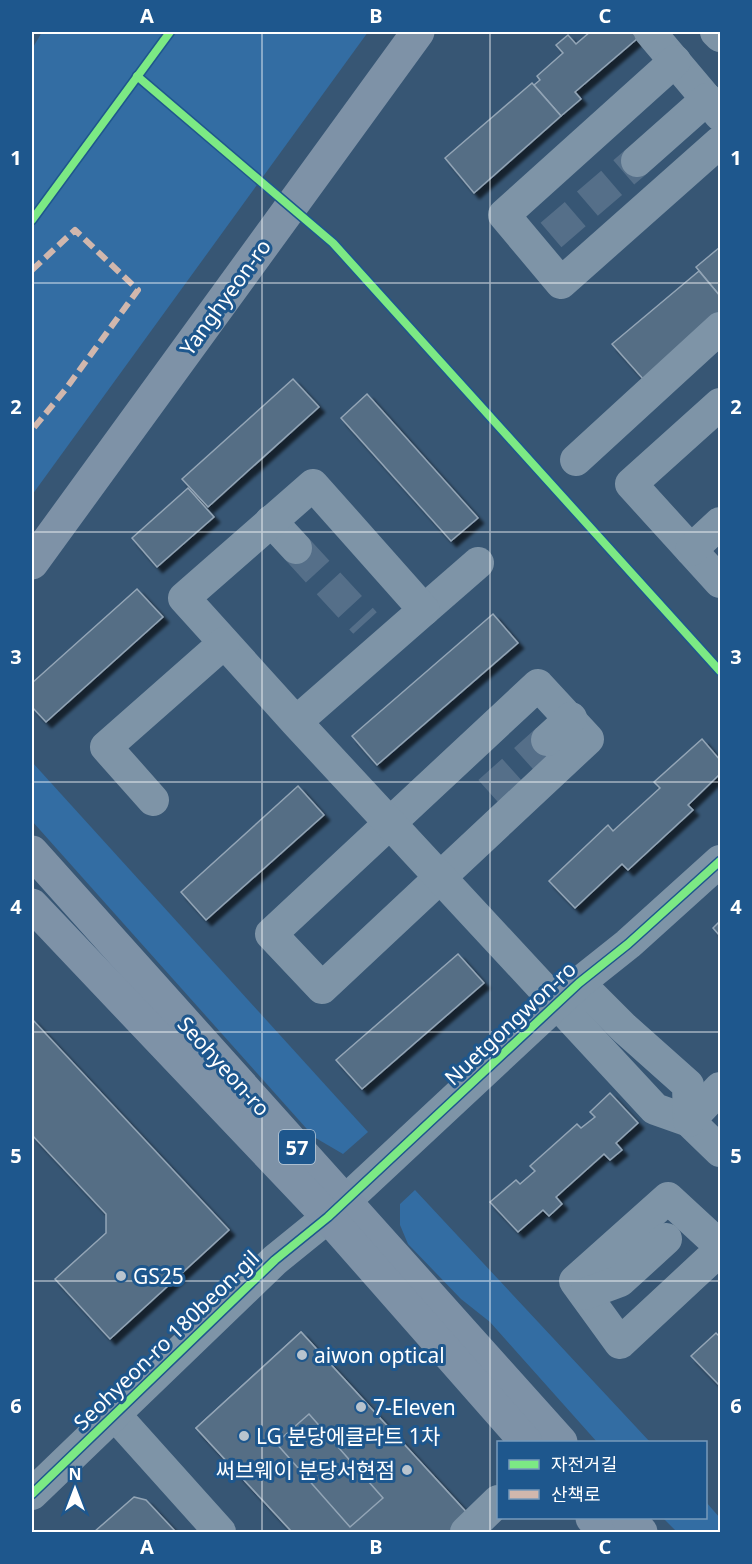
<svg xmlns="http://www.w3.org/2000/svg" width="752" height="1564" font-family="'Noto Sans','Noto Sans KR',sans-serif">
  <defs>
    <filter id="shadow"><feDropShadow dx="5.5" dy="5.5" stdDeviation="1.5" flood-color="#0009"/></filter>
  </defs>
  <rect width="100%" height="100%" fill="#375674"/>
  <g fill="#336da3">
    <polygon points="42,32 368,32 32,495 32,49"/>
    <polygon points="32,762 368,1132 343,1154 314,1137 32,821"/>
    <polygon points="415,1190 650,1442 597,1442 490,1322 461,1299 408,1244 400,1225 400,1204"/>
    <polygon points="706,1502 720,1518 720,1532 677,1532 663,1518 706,1518"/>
  </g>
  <g fill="#556e85" stroke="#93a5b6" stroke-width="1.5" fill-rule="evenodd" filter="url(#shadow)">
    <polygon points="590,32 632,32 638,38 575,92 581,99 561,116 534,85 540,80 537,76 563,53 556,45 568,35 576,44"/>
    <polygon points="532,83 561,116 474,193 445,158"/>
    <polygon points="720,247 720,296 696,267"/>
    <polygon points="699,271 720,296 720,314 644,380 612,344"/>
    <polygon points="293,379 319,407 208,507 182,479"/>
    <polygon points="367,394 478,518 451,541 341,418"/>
    <polygon points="188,488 214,517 157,567 132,538"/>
    <polygon points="137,589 163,617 46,722 32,707 32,683"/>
    <polygon points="493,614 518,643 377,765 352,736"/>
    <polygon points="702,739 720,760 720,774 688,805 693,810 628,870 622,864 575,908 549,881 608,825 613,831 660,788 654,782"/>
    <polygon points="298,786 324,815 206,920 181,892"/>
    <polygon points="720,921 720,936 713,928"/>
    <polygon points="458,954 484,983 362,1089 336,1060"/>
    <polygon points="32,1019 229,1230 110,1339 55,1279 106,1233 106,1214 32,1135"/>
    <polygon points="610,1093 638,1123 616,1143 622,1150 610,1160 604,1154 556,1197 562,1204 549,1216 543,1210 518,1232 490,1202 516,1180 520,1184 535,1171 530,1166 577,1124 581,1128 595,1117 590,1112"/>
    <path d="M301 1332 469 1515 450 1532H292L196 1428ZM309 1414 383 1498 350 1527 276 1443Z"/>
    <polygon points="301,1332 469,1515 450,1532 292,1532 196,1428"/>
    <polygon points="716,1333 720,1337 719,1385 691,1356"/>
    <polygon points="309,1414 383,1498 350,1527 276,1443"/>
    <polygon points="134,1497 146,1500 176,1532 94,1532"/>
  </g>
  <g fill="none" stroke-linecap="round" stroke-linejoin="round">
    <g stroke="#556f89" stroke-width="32" stroke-dasharray="32 16" stroke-linecap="butt">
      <polyline points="551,235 637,161"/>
      <polyline points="296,548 365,623"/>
      <polyline points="489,792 547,740"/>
    </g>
    <g stroke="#7e94a7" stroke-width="32">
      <polyline points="650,32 720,115"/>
      <polyline points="716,32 720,36"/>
      <polyline points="675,61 504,215 561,283 720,142"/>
      <polyline points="637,161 707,99"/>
      <polyline points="720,404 631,484 720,582"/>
      <polyline points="576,460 720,328"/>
      <polyline points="271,521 296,548"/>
      <polyline points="691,550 720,523"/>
      <polyline points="424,610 478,563"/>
      <polygon points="538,685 588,739 322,988 271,934"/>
      <polyline points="296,722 424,610 313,485 184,598 296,722 655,1109 689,1121 720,1151"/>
      <polyline points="547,740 571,718"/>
      <polyline points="153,800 106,747 224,643"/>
      <polyline points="579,983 624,1028 688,1085 689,1121"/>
      <polyline points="689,1121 720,1088"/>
      <polyline points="720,1246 668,1198 575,1281 620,1343 720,1250"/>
      <polyline points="585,1294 620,1281 666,1239"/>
      <polyline points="115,1415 220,1532"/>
      <polyline points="32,1494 275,1260 328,1217 579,983 628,944 720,861"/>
      <polyline points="466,1532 498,1501"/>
    </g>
    <g stroke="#7e92a7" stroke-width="33">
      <polyline points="32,563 418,32"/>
      <polyline points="32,852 561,1442"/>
      <polyline points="32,905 328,1217 526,1442"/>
      <polyline points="592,1518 605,1532"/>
      <polyline points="628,1518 641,1532"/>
    </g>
    <polyline stroke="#d1b7ad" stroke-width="6" stroke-dasharray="12 6" stroke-linecap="butt" points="32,270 75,230 138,290 65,390 32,430"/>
    <g stroke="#1e578d" stroke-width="11">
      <g id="cycleway">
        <polyline points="137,76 333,243 720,671"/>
        <polyline points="32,220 170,32"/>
        <polyline points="32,1494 275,1260 328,1217 579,983 628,944 720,861"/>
      </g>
    </g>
    <use href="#cycleway" stroke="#7ce984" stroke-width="8"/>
  </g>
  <path fill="none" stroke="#fff" stroke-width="1.5" stroke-opacity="0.55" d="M262 32V1532M490 32V1532M32 283H720M32 532H720M32 782H720M32 1032H720M32 1281H720"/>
  <g fill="#b9c4ce" stroke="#1e578d" stroke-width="2">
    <circle cx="121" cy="1276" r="6"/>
    <circle cx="302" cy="1355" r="6"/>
    <circle cx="361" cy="1407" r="6"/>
    <circle cx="244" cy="1436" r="6"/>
    <circle cx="407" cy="1470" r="6"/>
  </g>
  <g text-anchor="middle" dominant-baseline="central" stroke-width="6" stroke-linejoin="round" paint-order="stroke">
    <rect fill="#1e578d" stroke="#bccddd" stroke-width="1.5" x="279" y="1130" width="36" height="34" rx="4.5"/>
    <g font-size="20" font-weight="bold" fill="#fff">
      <text x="297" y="1147">57</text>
    </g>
    <g font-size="21" fill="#fff" stroke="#1e578d">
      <text transform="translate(225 297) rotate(-54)">Yanghyeon-ro</text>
      <text transform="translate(510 1023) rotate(-43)">Nuetgongwon-ro</text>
      <text transform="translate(224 1066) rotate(48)">Seohyeon-ro</text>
      <text transform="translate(166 1340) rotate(-44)">Seohyeon-ro 180beon-gil</text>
    </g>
    <g font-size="21" fill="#fff" stroke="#1e578d" text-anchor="start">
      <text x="133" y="1276">GS25</text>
      <text x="314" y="1355">aiwon optical</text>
      <text x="373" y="1407">7-Eleven</text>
      <text x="256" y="1436">LG 분당에클라트 1차</text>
      <text x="395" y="1470" text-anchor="end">써브웨이 분당서현점</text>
    </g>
  </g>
  <rect width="752" height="1564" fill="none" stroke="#1e578d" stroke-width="66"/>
  <rect x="497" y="1441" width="210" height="78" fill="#1e578d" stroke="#789abb" stroke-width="1.5"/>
  <rect x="509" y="1460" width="30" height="9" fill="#7ce984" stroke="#789abb" stroke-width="1.5"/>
  <text x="551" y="1471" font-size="18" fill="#ffffff">자전거길</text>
  <rect x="509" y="1490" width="30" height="9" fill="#d1b7ad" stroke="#789abb" stroke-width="1.5"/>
  <text x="551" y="1501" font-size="18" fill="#ffffff">산책로</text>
  <g transform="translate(75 1489)" stroke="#1e578d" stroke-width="4.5" paint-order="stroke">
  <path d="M0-4.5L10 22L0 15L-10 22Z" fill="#ffffff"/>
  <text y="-9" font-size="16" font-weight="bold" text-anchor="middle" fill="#ffffff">N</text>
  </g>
  <rect x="33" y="33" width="686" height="1498" fill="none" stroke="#fff" stroke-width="2"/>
  <g font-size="20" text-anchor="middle" font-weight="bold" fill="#fff">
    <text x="147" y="23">A</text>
    <text x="376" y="23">B</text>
    <text x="605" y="23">C</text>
    <text x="16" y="165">1</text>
    <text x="736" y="165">1</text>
    <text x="16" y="414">2</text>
    <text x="736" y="414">2</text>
    <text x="16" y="664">3</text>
    <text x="736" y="664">3</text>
    <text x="16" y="914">4</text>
    <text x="736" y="914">4</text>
    <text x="16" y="1163">5</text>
    <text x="736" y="1163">5</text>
    <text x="16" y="1413">6</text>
    <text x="736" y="1413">6</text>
    <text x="147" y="1554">A</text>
    <text x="376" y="1554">B</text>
    <text x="605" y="1554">C</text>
  </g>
</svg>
